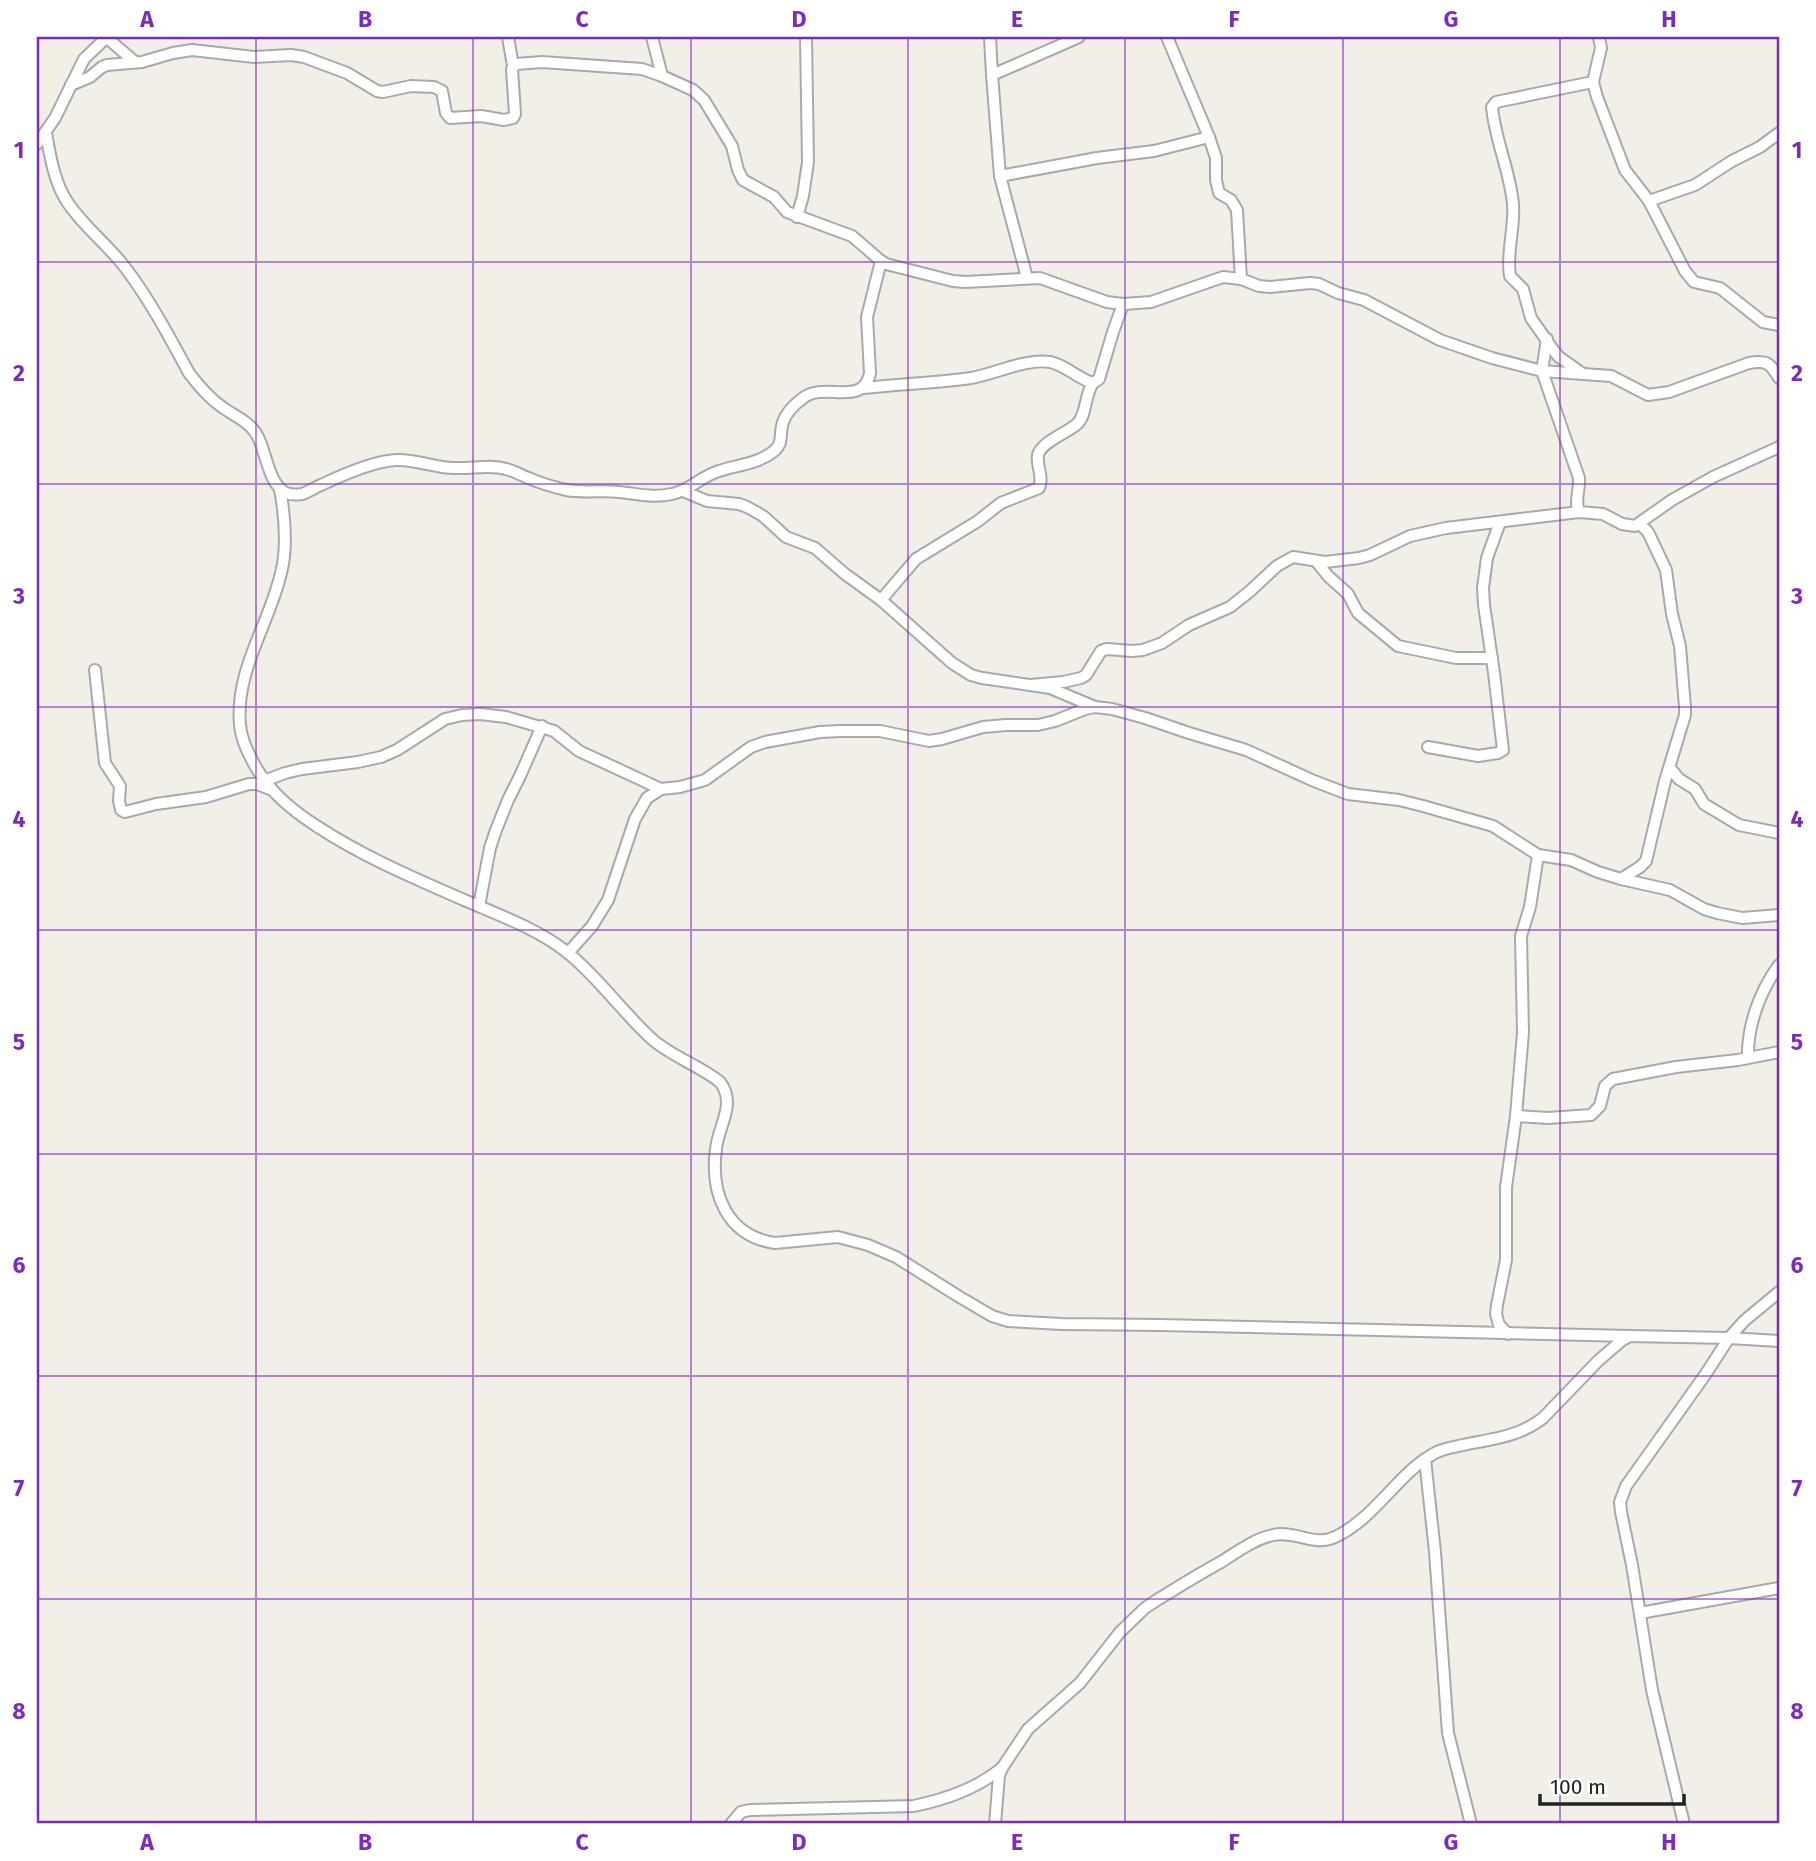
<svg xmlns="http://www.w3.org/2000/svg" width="1816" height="1861" font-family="'Fira Sans',sans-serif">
  <rect width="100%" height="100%" fill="#f2efe9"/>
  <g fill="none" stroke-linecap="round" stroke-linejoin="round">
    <g stroke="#a9a9a9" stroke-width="14">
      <g id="minor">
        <polyline points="106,37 135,62"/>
        <polyline points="508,37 513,66"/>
        <polyline points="652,37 662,76"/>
        <polyline points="990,37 992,75 1000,176 1027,278"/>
        <polyline points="1167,37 1209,137 1216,158 1216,180 1219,193 1231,200 1237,210 1241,279"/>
        <polyline points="1599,37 1601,48 1593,82 1597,97 1625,170 1649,201 1685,271 1694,282 1720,288 1763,322 1779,325"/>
        <polyline points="992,75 1079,37"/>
        <path d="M71 85 90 77 102 67 107 65 142 62 173 53 192 50 254 57 291 55 304 57 347 73 377 91 383 92 411 86 434 87 442 91 446 113 450 118 481 116 504 120 513 118 515 114 512 69 516 64 542 62 642 69 662 76 693 90 704 100 732 146 738 170 743 180 774 197 787 212 852 236 881 261 886 264 953 281 965 282 1040 278 1107 302 1123 304 1151 302 1223 277 1241 279 1259 286 1270 287 1310 283 1319 284 1338 293 1364 300 1440 340 1492 358 1542 371 1611 376 1648 395 1669 392 1749 363C1767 360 1770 363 1779 378"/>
        <path d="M46 133C50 155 54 181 66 200 83 227 109 245 127 270 151 302 170 338 189 373 198 385 209 398 222 407 234 416 251 422 258 437 266 452 269 485 286 493 291 495 296 495 302 494 308 492 314 488 321 485 340 476 375 461 396 460 416 459 434 468 454 468 471 469 490 464 506 469 515 471 522 476 531 479 542 484 554 487 566 490 584 493 602 490 619 492 638 494 653 498 672 494 693 489 701 476 719 471 737 465 758 464 774 451 784 443 779 433 783 422 786 413 795 404 803 398 825 381 863 408 870 373L867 317 881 261"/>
        <polyline points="37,144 55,118 84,59 107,37"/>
        <polyline points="1000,176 1097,158 1154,151 1209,137"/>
        <polyline points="1649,201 1695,185 1732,161 1760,147 1779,133"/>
        <polyline points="797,217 803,196 808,162 806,37"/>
        <path d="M1547 339 1542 371 1579 478C1580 491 1574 500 1579 512"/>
        <path d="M1583 374 1559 357 1554 351 1531 318 1523 289 1510 276C1506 253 1515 228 1513 204 1510 171 1495 140 1492 107L1496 102 1593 82"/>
        <path d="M863 388C899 384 935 383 971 378 995 374 1026 358 1050 362 1066 365 1078 379 1093 383L1099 379 1113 332 1123 304"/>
        <path d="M280 489C285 517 288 546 281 573 269 625 235 670 240 725 241 737 246 749 252 760 267 790 290 809 318 827 364 857 414 878 464 900 499 915 538 929 568 953 599 978 623 1013 653 1040 673 1057 700 1066 720 1082 737 1104 718 1126 716 1149 710 1194 727 1236 775 1243L838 1237 868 1245 896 1257 958 1296 992 1316 1008 1321 1062 1324 1160 1325 1630 1336"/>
        <polyline points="683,491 707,501 739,504 747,507 763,516 786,537 815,548 845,574 881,600 952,663 971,675 982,678 1050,688 1095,707"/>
        <polyline points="1316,561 1328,576 1348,594 1358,613 1398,646 1456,658 1492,658"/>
        <path d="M881 600 916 559 978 521 1001 503 1039 488C1044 477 1036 466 1038 455 1041 442 1067 433 1077 424 1087 415 1084 396 1093 383"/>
        <polyline points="95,670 105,763 120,786 119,801 121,810 125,812 156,804 206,797 249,784 257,784 270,789"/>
        <polyline points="1031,685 1063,682 1081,678 1086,675 1101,651 1107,649 1132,651 1143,650 1162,643 1189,625 1230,607 1249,592 1277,566 1293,557 1325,562 1359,558 1370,555 1410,536 1446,528 1579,512 1603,514 1622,524 1635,526 1672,500 1713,477 1779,447"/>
        <polyline points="1428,747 1478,756 1498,753 1503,750 1494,673 1484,605 1483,588 1487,558 1500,522"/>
        <polyline points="1670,768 1679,779 1695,789 1704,804 1739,825 1779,833"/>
        <polyline points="264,781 285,773 302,769 358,762 381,757 397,750 445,719 462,715 480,714 506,717 554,731 579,751 661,789"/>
        <polyline points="1621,879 1640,867 1646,861 1665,781 1685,715 1685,707 1680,646 1672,614 1666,570 1648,532 1640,524"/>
        <polyline points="479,906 490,848 496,830 508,800 520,776 542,726"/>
        <polyline points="568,953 592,926 608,900 635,819 647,798 661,789 680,787 705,780 751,747 765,742 820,732 840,731 880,731 929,741 942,739 983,727 1006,725 1038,725 1055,721 1085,709 1095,707 1112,709 1145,718 1189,733 1246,750 1314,781 1348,794 1399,800 1423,806 1493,826 1538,855 1571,860 1598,872 1621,879 1670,890 1704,909 1717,913 1742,918 1779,915"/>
        <path d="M1748 1058C1747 1026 1760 991 1779 965"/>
        <polyline points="1516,1116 1548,1118 1591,1115 1600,1106 1605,1086 1613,1079 1676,1067 1738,1060 1779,1052"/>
        <polyline points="1508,1334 1499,1325 1496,1314 1497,1305 1506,1260 1506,1187 1516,1116 1523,1032 1521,936 1530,907 1538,855"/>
        <polyline points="1425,1459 1435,1552 1448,1733 1471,1824"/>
        <polyline points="1640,1613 1779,1588"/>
        <path d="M731 1824 741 1812 750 1810 914 1806C946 1799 976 1789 1002 1768"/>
        <path d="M995 1824 999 1776 1002 1768 1028 1729 1080 1683 1120 1632 1145 1608 1157 1600C1178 1587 1199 1574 1221 1562 1237 1552 1254 1539 1273 1535 1295 1530 1314 1547 1335 1537 1375 1519 1400 1470 1437 1452 1445 1448 1454 1447 1463 1445 1492 1439 1519 1437 1543 1418L1598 1361 1621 1341 1630 1336 1729 1338 1779 1341"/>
        <polyline points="1684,1824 1652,1690 1632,1565 1621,1512 1620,1502 1626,1486 1705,1375 1729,1338 1744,1321 1779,1292"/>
      </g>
    </g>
    <use href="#minor" stroke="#fff" stroke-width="10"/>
  </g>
  <path fill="none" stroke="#7b2cbf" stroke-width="2" stroke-opacity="0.55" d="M256 37V1824M473 37V1824M691 37V1824M908 37V1824M1125 37V1824M1343 37V1824M1560 37V1824M37 262H1779M37 484H1779M37 707H1779M37 930H1779M37 1154H1779M37 1376H1779M37 1599H1779"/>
  <rect width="1816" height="1861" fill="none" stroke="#ffffff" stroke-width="77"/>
  <path d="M1540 1794v10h144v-10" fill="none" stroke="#222222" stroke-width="3.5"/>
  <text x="1550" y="1794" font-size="21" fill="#222222" stroke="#ffffff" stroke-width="5" paint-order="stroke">100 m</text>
  <rect x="38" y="38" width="1740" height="1784" fill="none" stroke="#7b2cbf" stroke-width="2.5"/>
  <g font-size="23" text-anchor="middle" font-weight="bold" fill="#7b2cbf">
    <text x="147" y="27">A</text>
    <text x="365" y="27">B</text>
    <text x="582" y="27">C</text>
    <text x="799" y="27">D</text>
    <text x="1017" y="27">E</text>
    <text x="1234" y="27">F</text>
    <text x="1451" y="27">G</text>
    <text x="1669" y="27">H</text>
    <text x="19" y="158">1</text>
    <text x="1797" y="158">1</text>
    <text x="19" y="381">2</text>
    <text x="1797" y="381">2</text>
    <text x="19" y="604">3</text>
    <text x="1797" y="604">3</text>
    <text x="19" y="827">4</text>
    <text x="1797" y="827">4</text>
    <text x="19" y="1050">5</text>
    <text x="1797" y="1050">5</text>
    <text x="19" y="1273">6</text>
    <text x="1797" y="1273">6</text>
    <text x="19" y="1496">7</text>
    <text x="1797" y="1496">7</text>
    <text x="19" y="1719">8</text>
    <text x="1797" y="1719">8</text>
    <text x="147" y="1850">A</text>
    <text x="365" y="1850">B</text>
    <text x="582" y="1850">C</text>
    <text x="799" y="1850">D</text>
    <text x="1017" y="1850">E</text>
    <text x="1234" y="1850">F</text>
    <text x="1451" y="1850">G</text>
    <text x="1669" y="1850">H</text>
  </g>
</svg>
